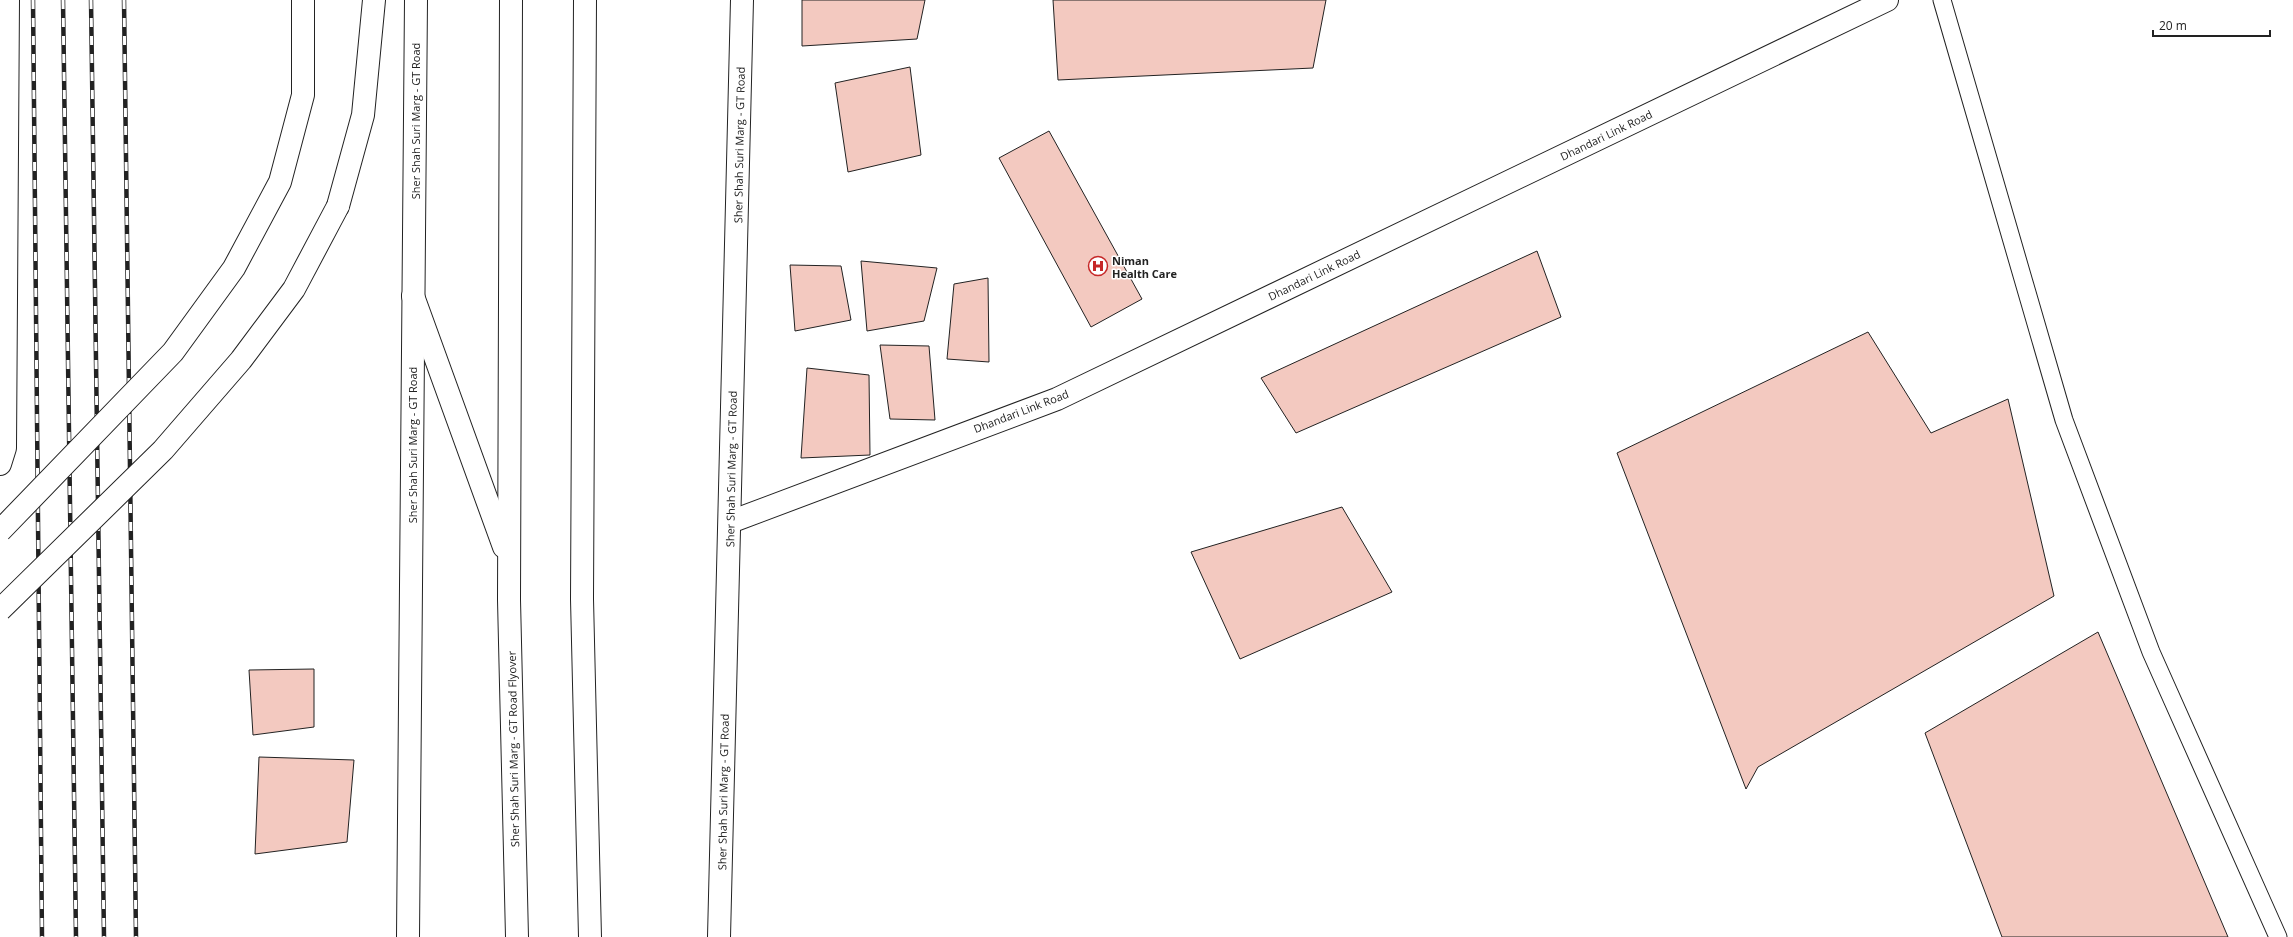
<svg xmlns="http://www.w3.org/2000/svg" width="2293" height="937" font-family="'Open Sans',sans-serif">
  <rect width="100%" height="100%" fill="#fff"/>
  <g fill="#f3c9c0" stroke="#222">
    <polygon points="802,0 925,0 917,39 802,46"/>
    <polygon points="1053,0 1326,0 1313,68 1058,80"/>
    <polygon points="910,67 921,155 848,172 835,83"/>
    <polygon points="1049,131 1142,299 1091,327 999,158"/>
    <polygon points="1537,251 1561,317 1296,433 1261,378"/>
    <polygon points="861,261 937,268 924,321 867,331"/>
    <polygon points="790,265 841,266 851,320 795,331"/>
    <polygon points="988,278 989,362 947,359 954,284"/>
    <polygon points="1868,332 1931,433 2008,399 2054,596 1758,767 1746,789 1617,453"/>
    <polygon points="880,345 929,346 935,420 890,419"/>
    <polygon points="807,368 869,375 870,455 801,458"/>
    <polygon points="1342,507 1392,592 1240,659 1191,552"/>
    <polygon points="2098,632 2228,937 2002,937 1925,733"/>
    <polygon points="314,669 314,727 253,735 249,670"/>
    <polygon points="259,757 354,760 347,842 255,854"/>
  </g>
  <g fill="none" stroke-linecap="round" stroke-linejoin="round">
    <g stroke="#222" stroke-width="19">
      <polyline id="service" points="1942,0 2064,420 2151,652 2278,937"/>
    </g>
    <g stroke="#222" stroke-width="24">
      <polyline id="minor" points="0,464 5,448 8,0"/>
    </g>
    <g stroke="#222" stroke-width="24">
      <g id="tertiary">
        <polyline points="338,206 363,115 374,0"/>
        <polyline points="730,522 1057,399 1887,0"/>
        <polyline points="408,937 416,0"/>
        <polyline points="719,937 742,0"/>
      </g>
    </g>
    <g stroke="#222" stroke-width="24">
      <g id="trunk">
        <polyline points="511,0 509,600 517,937"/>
        <polyline points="585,0 582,599 590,937"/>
        <polyline points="413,296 504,547"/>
      </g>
    </g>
    <use href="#service" stroke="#fff" stroke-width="17"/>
    <use href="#minor" stroke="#fff" stroke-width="22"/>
    <use href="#tertiary" stroke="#fff" stroke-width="22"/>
    <use href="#trunk" stroke="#fff" stroke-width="22"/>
    <g stroke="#222" stroke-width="4.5">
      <g id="rail">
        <polyline points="33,0 42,937"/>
        <polyline points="63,0 76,937"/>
        <polyline points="91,0 104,937"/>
        <polyline points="124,0 136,937"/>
      </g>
    </g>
    <use href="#rail" stroke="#fff" stroke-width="3" stroke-dasharray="9" stroke-linecap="butt"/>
    <g stroke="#222" stroke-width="24" stroke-linecap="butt">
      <g id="tertiary-bridge">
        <polyline points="0,531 173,352 234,268 280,182 303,95 303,0"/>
        <polyline points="0,610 163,450 241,360 294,289 338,206"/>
      </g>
    </g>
    <use href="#tertiary-bridge" stroke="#fff" stroke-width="22"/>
  </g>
  <defs>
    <g id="hospital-ring" transform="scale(1)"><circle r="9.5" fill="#fff" stroke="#c62828" stroke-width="1.5"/><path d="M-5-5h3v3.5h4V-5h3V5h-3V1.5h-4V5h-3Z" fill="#c62828"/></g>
  </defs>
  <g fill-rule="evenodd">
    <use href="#hospital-ring" x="1098" y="266"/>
  </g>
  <g text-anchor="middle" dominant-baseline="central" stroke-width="3" stroke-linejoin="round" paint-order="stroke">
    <g font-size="11" fill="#222" stroke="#fff">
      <text transform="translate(415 121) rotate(-90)">Sher Shah Suri Marg - GT Road</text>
      <text transform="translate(1606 135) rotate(-26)">Dhandari Link Road</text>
      <text transform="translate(739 145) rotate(-89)">Sher Shah Suri Marg - GT Road</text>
      <text transform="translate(1314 275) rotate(-26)">Dhandari Link Road</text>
      <text transform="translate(1021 411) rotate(-21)">Dhandari Link Road</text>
      <text transform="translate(412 445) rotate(-90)">Sher Shah Suri Marg - GT Road</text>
      <text transform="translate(731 469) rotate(-89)">Sher Shah Suri Marg - GT Road</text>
      <text transform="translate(513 749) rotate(-91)">Sher Shah Suri Marg - GT Road Flyover</text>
      <text transform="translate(723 792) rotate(-89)">Sher Shah Suri Marg - GT Road</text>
    </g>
    <g font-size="11" font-weight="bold" fill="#222" stroke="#fff" text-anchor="start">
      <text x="1112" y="260">Niman<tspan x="1112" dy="13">Health Care</tspan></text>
    </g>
  </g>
  <path d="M2153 30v6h117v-6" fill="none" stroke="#222222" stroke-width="2"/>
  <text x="2159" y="30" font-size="12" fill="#222222" stroke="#ffffff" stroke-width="3" paint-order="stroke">20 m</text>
</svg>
